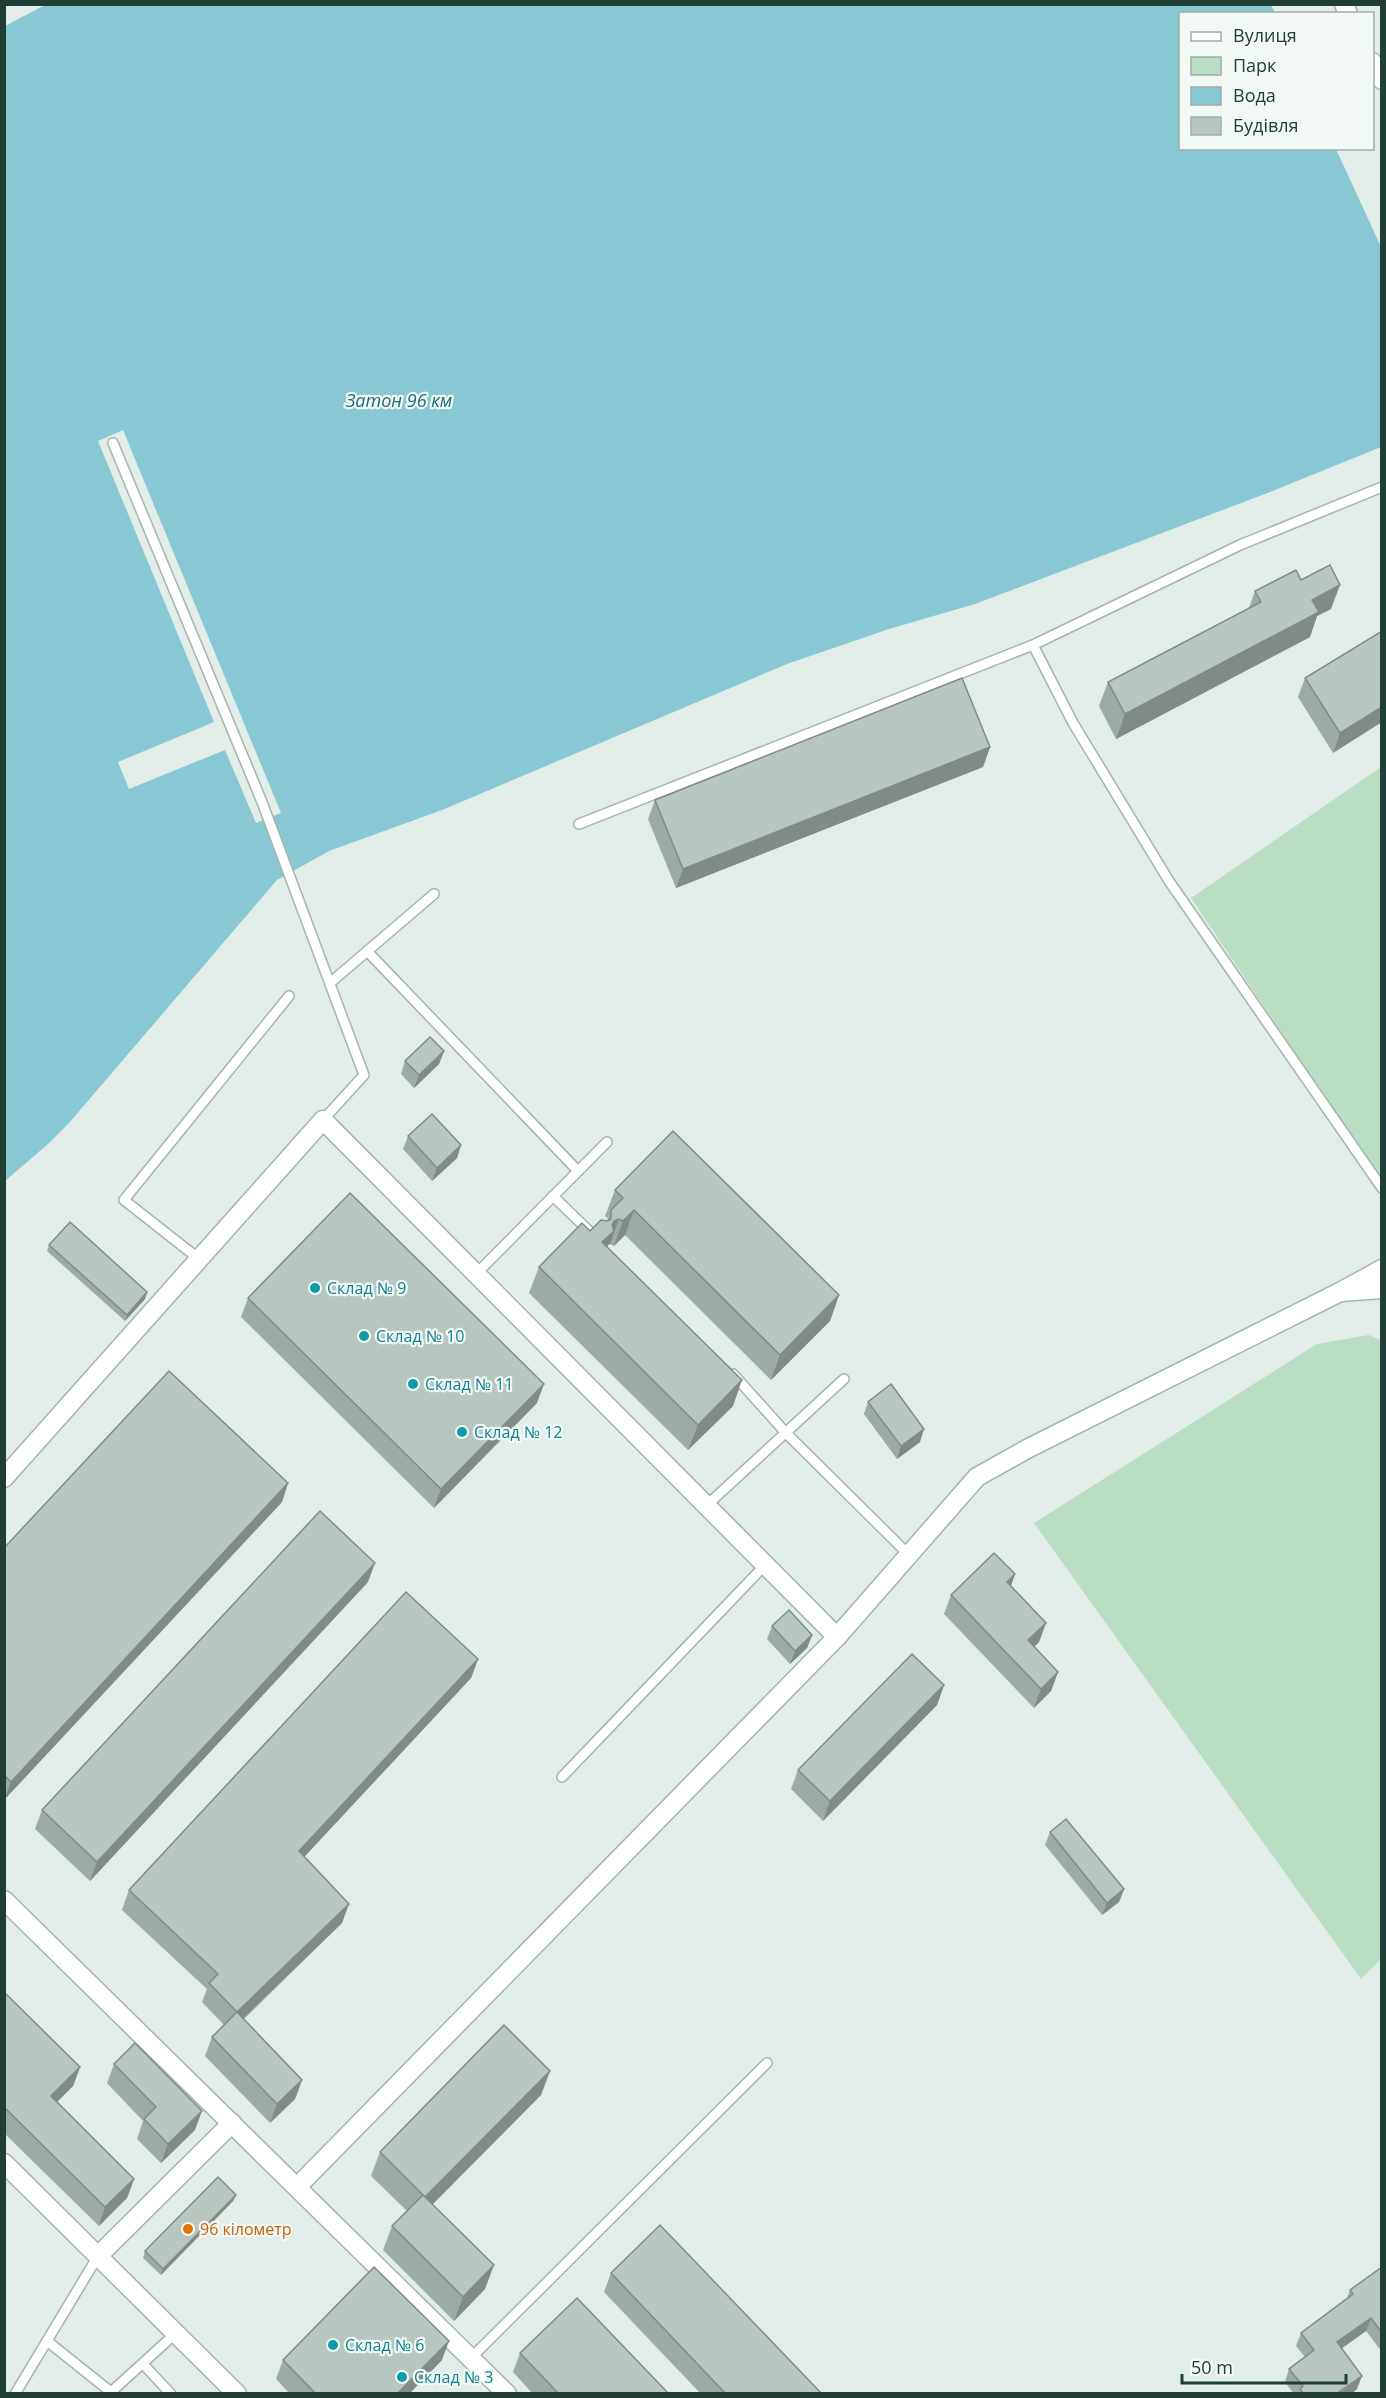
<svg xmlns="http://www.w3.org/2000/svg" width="1386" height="2398" font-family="'Open Sans',sans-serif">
  <rect width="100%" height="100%" fill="#e2ece8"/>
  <g fill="#badec3">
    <polygon points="1381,767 1381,1181 1191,898"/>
    <polygon points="1369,1335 1382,1341 1382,1958 1361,1979 1034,1523 1317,1344"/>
  </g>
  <polygon fill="#88c8d3" points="47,4 1271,5 1275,13 1180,14 1180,148 1336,149 1381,247 1381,447 1270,492 975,604 889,629 787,664 442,810 329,851 277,880 69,1123 48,1144 5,1181 5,26"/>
  <polygon fill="#e2ece8" points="123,430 281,813 256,823 225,750 129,789 118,762 214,722 98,441"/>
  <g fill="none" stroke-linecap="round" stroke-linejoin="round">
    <g stroke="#a4b4af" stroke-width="12">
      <g id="lane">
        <polyline points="113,443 262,802 364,1075 323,1120"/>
        <polyline points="1033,645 1073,723 1169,881 1382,1188"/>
        <polyline points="579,824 1033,645 1240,545 1382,487"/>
        <polyline points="367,951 578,1171"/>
        <polyline points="330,983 434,894"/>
        <polyline points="553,1196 590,1232"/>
        <polyline points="199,1259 124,1200 289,996"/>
        <polyline points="476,1274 607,1142"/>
        <polyline points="733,1374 786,1433 909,1555"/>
        <polyline points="706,1506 844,1379"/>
        <polyline points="562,1777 765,1565"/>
        <polyline points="47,2341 111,2392 176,2333"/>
        <polyline points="471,2358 767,2063"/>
        <polyline points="143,2364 171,2394"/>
        <polyline points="15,2394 98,2256"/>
      </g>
    </g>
    <g stroke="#a4b4af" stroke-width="21">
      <g id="street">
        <polyline points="4,1478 323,1120 837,1637"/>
        <polyline points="4,1900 507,2394"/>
        <polyline points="4,2163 237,2394"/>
        <polyline points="297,2187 837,1637 977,1477 1027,1449 1340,1292 1382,1269"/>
        <polyline points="98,2256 232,2123"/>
      </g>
    </g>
    <g stroke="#a0b9b0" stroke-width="21">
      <g id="secondary">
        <polyline points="1344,4 1348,14"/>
        <polyline points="1372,62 1382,80"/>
        <polyline points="1340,1292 1382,1289"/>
      </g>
    </g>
    <use href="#lane" stroke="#fff" stroke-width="9"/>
    <use href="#street" stroke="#fff" stroke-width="18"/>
    <use href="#secondary" stroke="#fff" stroke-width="18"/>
  </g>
  <g fill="#9daba5">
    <polygon points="1301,580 1331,609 1317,616 1310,637 1116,739 1099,706 1108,682 1249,608 1255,591"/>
    <polygon points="1382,631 1333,753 1298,697 1305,678"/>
    <polygon points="990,747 983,767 676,888 648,819 655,800"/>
    <polygon points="444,1051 439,1064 414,1088 401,1074 405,1061"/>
    <polygon points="408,1136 461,1145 457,1158 432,1181 403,1149"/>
    <polygon points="615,1190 839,1295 830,1321 771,1380 625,1235 614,1246 610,1244 608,1245 607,1248 733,1406 688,1450 529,1293 539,1267 590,1231 607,1221 608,1218 605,1216"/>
    <polygon points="49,1245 147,1292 145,1299 125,1321 47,1251"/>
    <polygon points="248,1298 537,1403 434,1508 241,1317"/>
    <polygon points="868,1402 920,1442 897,1459 864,1414"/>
    <polygon points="288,1483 282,1502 4,1800 4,1548"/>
    <polygon points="1015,1574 1011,1586 1046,1623 1039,1642 1034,1647 1058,1672 1051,1691 1034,1708 944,1614 951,1595"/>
    <polygon points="368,1582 90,1881 35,1829 42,1810"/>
    <polygon points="772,1626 812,1635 807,1648 790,1664 767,1639"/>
    <polygon points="478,1659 471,1678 304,1857 342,1923 244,2019 302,2080 295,2099 270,2123 205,2056 212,2037 224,2025 202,2002 207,1989 122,1910 129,1890"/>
    <polygon points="944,1685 937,1705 823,1821 791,1789 798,1770"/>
    <polygon points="1050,1832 1124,1889 1119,1902 1102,1915 1045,1845"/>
    <polygon points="4,1992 80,2067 73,2086 57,2102 134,2179 127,2198 99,2226 4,2133"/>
    <polygon points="114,2064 195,2130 161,2163 137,2139 143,2121 107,2083"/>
    <polygon points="550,2071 541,2095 433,2204 485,2289 454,2321 383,2250 392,2226 407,2211 371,2176 380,2152"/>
    <polygon points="236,2195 233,2201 161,2275 143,2258 145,2251"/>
    <polygon points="1382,2267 1382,2352 1366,2331 1341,2349 1357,2389 1351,2394 1294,2394 1285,2382 1289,2369 1305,2357 1296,2346 1301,2333 1347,2298 1350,2290"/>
    <polygon points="611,2273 822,2394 701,2394 604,2292"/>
    <polygon points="520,2353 669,2394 533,2394 513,2372"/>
    <polygon points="283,2360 442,2360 409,2394 290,2394 276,2379"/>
  </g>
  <g fill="#808b86">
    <polygon points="1340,585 1331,609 1317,616 1310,637 1116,739 1125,714 1312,600"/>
    <polygon points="1382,707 1382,722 1333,753 1340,733"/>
    <polygon points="990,747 983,767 676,888 683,869"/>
    <polygon points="444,1051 439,1064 414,1088 419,1075"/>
    <polygon points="461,1145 457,1158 432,1181 437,1168"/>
    <polygon points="634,1210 625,1235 614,1246 623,1221"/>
    <polygon points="619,1219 610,1244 608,1245 604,1256 602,1242 614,1221"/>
    <polygon points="147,1292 145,1299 125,1321 127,1315"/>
    <polygon points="839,1295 830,1321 771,1380 780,1355"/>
    <polygon points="742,1380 733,1406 688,1450 698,1425"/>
    <polygon points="544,1384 537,1403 434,1508 441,1489"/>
    <polygon points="924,1429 920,1442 897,1459 901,1446"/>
    <polygon points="288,1483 282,1502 4,1800 11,1782"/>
    <polygon points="375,1563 368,1582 90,1881 97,1862"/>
    <polygon points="1015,1574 1008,1594 1007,1582"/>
    <polygon points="1046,1623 1039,1642 1021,1659 1028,1640"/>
    <polygon points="812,1635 807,1648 790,1664 795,1651"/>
    <polygon points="478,1659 471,1678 292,1870 299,1851"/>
    <polygon points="1058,1672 1051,1691 1034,1708 1041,1689"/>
    <polygon points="944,1685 937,1705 823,1821 830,1801"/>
    <polygon points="1124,1889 1119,1902 1102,1915 1107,1903"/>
    <polygon points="349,1904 342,1923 230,2031 237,2012"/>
    <polygon points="80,2067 73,2086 44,2115 51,2096"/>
    <polygon points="550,2071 541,2095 416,2221 425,2197"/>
    <polygon points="302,2080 295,2099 270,2123 277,2104"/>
    <polygon points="202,2111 195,2130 161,2163 168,2144"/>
    <polygon points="134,2179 127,2198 99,2226 105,2207"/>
    <polygon points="236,2195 233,2201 161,2275 163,2269"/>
    <polygon points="494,2265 485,2289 454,2321 463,2297"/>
    <polygon points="1371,2318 1366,2331 1332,2355 1337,2342"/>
    <polygon points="449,2341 442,2360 409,2394 397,2394"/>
    <polygon points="1362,2376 1357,2389 1351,2394 1339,2394"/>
  </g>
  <g fill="#b7c7c0" stroke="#808b86" stroke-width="1.5">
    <polygon points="1330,565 1340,585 1312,600 1319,612 1125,714 1108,682 1261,602 1255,591 1296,570 1301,580"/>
    <polygon points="1382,631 1382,707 1340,733 1305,678"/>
    <polygon points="962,678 990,747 683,869 655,800"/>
    <polygon points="430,1037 444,1051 419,1075 405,1061"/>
    <polygon points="432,1114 461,1145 437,1168 408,1136"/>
    <polygon points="673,1131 839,1295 780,1355 634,1210 623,1221 619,1219 614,1221 612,1225 614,1231 602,1242 742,1380 698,1425 539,1267 582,1223 590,1231 601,1220 607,1221 611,1219 611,1210 623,1198 615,1190"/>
    <polygon points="350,1193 544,1384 441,1489 248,1298"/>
    <polygon points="70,1222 147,1292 127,1315 49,1245"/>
    <polygon points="169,1371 288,1483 11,1782 4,1775 4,1548"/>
    <polygon points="891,1384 924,1429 901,1446 868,1402"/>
    <polygon points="320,1511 375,1563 97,1862 42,1810"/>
    <polygon points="994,1553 1015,1574 1007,1582 1046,1623 1028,1640 1058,1672 1041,1689 951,1595"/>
    <polygon points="406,1592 478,1659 299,1851 349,1904 237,2012 209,1983 218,1974 129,1890"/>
    <polygon points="789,1610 812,1635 795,1651 772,1626"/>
    <polygon points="912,1654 944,1685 830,1801 798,1770"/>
    <polygon points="1066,1819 1124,1889 1107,1903 1050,1832"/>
    <polygon points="4,1992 80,2067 51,2096 134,2179 105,2207 4,2107"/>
    <polygon points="237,2012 302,2080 277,2104 212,2037"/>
    <polygon points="504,2025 550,2071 425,2197 380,2152"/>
    <polygon points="135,2043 202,2111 168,2144 144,2119 156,2107 114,2064"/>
    <polygon points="218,2177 236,2195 163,2269 145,2251"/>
    <polygon points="423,2195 494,2265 463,2297 392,2226"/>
    <polygon points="660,2225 822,2394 726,2394 611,2273"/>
    <polygon points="374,2267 449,2341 397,2394 316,2394 283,2360"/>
    <polygon points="1382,2267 1382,2333 1371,2318 1337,2342 1362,2376 1339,2392 1340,2394 1304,2394 1300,2389 1303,2386 1289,2369 1314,2350 1301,2333 1353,2294 1350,2290"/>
    <polygon points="577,2298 669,2394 559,2394 520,2353"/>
  </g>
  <g fill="#0f9aa8" stroke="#f2f9f5" stroke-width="2">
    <circle cx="315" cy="1288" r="6"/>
    <circle cx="364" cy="1336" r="6"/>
    <circle cx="413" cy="1384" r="6"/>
    <circle cx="462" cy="1432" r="6"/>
    <circle cx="333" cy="2345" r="6"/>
    <circle cx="402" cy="2377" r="6"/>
  </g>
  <circle fill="#e8710a" stroke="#f2f9f5" stroke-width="2" cx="188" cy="2229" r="6"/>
  <g text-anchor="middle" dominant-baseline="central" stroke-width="4.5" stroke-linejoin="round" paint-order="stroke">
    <g font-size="16" fill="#0d838f" stroke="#f2f9f5" text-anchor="start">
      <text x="327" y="1288">Склад № 9</text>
      <text x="376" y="1336">Склад № 10</text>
      <text x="425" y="1384">Склад № 11</text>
      <text x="474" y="1432">Склад № 12</text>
      <text x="345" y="2345">Склад № 6</text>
      <text x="414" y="2377">Склад № 3</text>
    </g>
    <g font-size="16" fill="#c56008" stroke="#f2f9f5" text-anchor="start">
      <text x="200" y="2229">96 кілометр</text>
    </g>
    <g font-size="18" font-style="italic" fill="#196c7c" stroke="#f2f9f5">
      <text x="399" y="400">Затон 96 км</text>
    </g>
  </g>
  <rect width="1386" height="2398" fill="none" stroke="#213e36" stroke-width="12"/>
  <rect x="1179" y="12" width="195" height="138" fill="#f2f9f5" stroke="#9eaea9" stroke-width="1.5"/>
  <rect x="1191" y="32" width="30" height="9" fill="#ffffff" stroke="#9eaea9" stroke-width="1.5"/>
  <text x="1233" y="42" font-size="18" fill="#213e36">Вулиця</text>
  <rect x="1191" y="57" width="30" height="18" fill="#badec3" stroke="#9eaea9" stroke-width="1.5"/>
  <text x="1233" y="72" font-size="18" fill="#213e36">Парк</text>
  <rect x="1191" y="87" width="30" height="18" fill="#88c8d3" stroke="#9eaea9" stroke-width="1.5"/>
  <text x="1233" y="102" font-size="18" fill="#213e36">Вода</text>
  <rect x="1191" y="117" width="30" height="18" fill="#b7c7c0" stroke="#9eaea9" stroke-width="1.5"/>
  <text x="1233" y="132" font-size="18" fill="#213e36">Будівля</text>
  <path d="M1182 2374v9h164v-9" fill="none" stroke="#213e36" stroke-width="3"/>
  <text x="1191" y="2374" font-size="18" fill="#213e36" stroke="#f2f9f5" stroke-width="4.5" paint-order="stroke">50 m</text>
</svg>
